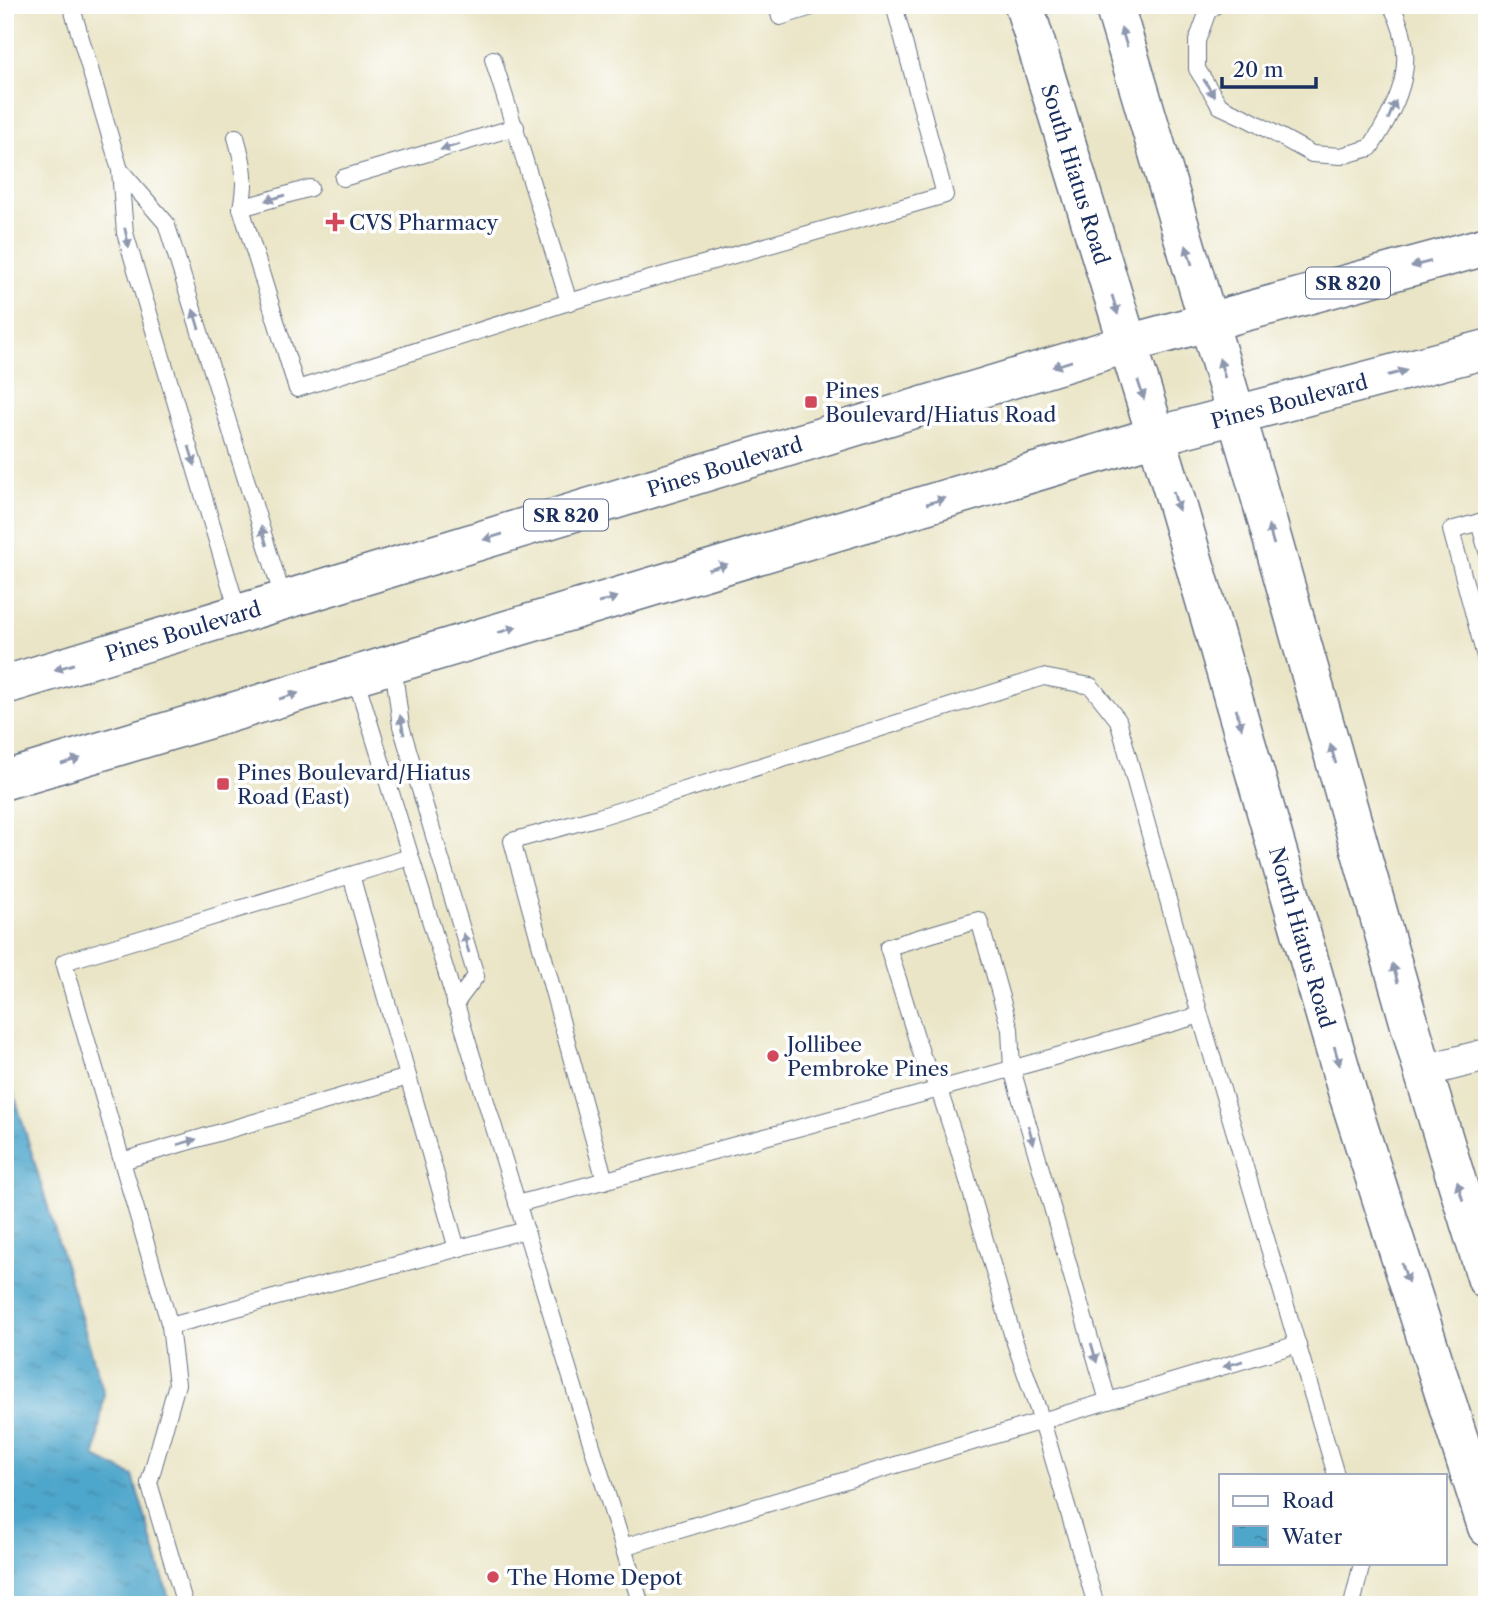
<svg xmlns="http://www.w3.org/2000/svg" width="1492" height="1610" font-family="'Libre Caslon Text',serif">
  <defs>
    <pattern id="water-ripples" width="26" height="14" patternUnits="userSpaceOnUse" patternTransform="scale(1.75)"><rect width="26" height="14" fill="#4ea6cb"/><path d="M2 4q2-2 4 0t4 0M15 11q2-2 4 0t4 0" fill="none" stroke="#4088a8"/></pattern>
  </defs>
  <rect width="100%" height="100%" fill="#fff"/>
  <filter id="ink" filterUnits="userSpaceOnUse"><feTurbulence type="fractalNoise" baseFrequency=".0143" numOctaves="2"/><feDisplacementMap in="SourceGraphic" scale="14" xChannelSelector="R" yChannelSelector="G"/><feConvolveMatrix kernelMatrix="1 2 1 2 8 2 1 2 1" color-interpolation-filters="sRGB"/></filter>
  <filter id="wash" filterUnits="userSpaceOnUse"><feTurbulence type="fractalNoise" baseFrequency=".00686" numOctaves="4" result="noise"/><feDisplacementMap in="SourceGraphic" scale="28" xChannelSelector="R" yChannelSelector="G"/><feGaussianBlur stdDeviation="1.57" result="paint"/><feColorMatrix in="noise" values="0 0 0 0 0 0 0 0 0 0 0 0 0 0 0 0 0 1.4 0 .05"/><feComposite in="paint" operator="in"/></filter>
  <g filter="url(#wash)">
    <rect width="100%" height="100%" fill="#eae5c6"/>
    <polygon fill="url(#water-ripples)" stroke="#346a94" stroke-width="2" points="5,1064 104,1394 95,1457 133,1476 171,1605 5,1605"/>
  </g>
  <g filter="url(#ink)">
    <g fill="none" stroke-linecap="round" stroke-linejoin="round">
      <g stroke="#636f82" stroke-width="18">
        <g id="service">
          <polyline points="71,5 120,170 125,233 239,615"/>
          <polyline points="777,5 780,17 818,5"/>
          <path d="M1216 5 1208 11 1197 41V69L1220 106 1250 120 1312 154 1341 156 1370 148C1401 101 1420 58 1391 5"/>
          <polyline points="493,59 569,302"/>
          <path d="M236 137C244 165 247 179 241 208L297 389 569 302 945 195 894 5"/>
          <polyline points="120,170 166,223 284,601"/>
          <polyline points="343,178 516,127"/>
          <polyline points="241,208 310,188"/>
          <polyline points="1487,520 1451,530 1487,664"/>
          <polyline points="1479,522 1487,551"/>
          <polyline points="393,664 401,726 476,976 455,1004"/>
          <polyline points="355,676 641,1605"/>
          <polyline points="410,857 64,962 170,1326 526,1230"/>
          <polyline points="351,875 457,1249"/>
          <polyline points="1200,1015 1336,1475"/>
          <polyline points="122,1161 408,1077"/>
          <path d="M517 1204C745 1143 973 1081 1200 1015L1118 720 1091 686 1043 677 599 817 512 841 605 1181"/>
          <polyline points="170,1326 177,1384 149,1483 185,1605"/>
          <polyline points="623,1547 1298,1344"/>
          <polyline points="1096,1605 1042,1421 1013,1337 961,1157 939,1090 922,1056 888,947 979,920 1010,1029 1012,1069 1108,1401"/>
          <polyline points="1352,1605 1362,1563"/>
        </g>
      </g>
      <g stroke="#636f82" stroke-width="34">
        <polyline id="minor" points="1423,1071 1487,1055"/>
      </g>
      <g stroke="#636f82" stroke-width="41">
        <g id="secondary">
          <path id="s1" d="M1024 5 1177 504 1347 1091 1487 1527"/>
          <polyline points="1114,5 1257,485 1423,1071 1487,1280"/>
        </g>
      </g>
      <g stroke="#636f82" stroke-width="41">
        <g id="trunk">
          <path id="s2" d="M5 685 1127 344 1487 246"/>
          <path id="s3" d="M5 780 1156 436 1487 349"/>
        </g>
      </g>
      <use href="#service" stroke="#fff" stroke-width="16"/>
      <use href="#minor" stroke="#fff" stroke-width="32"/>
      <use href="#secondary" stroke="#fff" stroke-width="38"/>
      <use href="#trunk" stroke="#fff" stroke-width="38"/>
    </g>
    <defs><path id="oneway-solid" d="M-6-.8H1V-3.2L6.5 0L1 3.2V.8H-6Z" transform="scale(1.75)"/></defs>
    <g fill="#8d97ae">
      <use href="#oneway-solid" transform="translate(1124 37) rotate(-107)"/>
      <use href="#oneway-solid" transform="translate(1209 88) rotate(58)"/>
      <use href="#oneway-solid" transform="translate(1392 110) rotate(-68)"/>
      <use href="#oneway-solid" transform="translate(450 147) rotate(164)"/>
      <use href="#oneway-solid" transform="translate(275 198) rotate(164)"/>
      <use href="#oneway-solid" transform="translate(127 238) rotate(77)"/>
      <use href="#oneway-solid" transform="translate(1189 255) rotate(-107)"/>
      <use href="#oneway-solid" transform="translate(1421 264) rotate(165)"/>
      <use href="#oneway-solid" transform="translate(1115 305) rotate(73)"/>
      <use href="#oneway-solid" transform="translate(196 319) rotate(-107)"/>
      <use href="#oneway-solid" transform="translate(1062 364) rotate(163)"/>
      <use href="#oneway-solid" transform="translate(1222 368) rotate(-106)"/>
      <use href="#oneway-solid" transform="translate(1397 373) rotate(-15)"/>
      <use href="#oneway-solid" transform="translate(1141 390) rotate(72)"/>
      <use href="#oneway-solid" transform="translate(192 456) rotate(73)"/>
      <use href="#oneway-solid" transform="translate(936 501) rotate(-17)"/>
      <use href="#oneway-solid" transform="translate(1176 501) rotate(73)"/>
      <use href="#oneway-solid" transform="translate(1271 535) rotate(-106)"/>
      <use href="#oneway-solid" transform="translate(264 536) rotate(-107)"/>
      <use href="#oneway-solid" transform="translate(493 537) rotate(163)"/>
      <use href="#oneway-solid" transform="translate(718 567) rotate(-17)"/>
      <use href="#oneway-solid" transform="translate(608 600) rotate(-17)"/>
      <use href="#oneway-solid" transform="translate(507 630) rotate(-17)"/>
      <use href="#oneway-solid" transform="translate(64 667) rotate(163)"/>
      <use href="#oneway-solid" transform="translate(289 696) rotate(-17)"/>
      <use href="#oneway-solid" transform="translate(1239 719) rotate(74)"/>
      <use href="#oneway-solid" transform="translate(402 725) rotate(-101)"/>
      <use href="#oneway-solid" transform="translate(1333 754) rotate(-106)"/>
      <use href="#oneway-solid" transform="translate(71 761) rotate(-17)"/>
      <use href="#oneway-solid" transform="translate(466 943) rotate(-107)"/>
      <use href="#oneway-solid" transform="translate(1395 973) rotate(-106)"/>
      <use href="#oneway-solid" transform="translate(1337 1056) rotate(74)"/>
      <use href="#oneway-solid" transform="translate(1031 1135) rotate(74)"/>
      <use href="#oneway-solid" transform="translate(187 1142) rotate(-16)"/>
      <use href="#oneway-solid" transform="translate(1460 1191) rotate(-107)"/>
      <use href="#oneway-solid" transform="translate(1405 1273) rotate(72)"/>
      <use href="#oneway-solid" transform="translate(1094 1353) rotate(74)"/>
      <use href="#oneway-solid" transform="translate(1233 1364) rotate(163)"/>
    </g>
  </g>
  <g fill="#d1495b" stroke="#fff" stroke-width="2.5">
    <path d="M331.5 211.5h7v7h7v7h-7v7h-7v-7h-7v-7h7z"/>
    <rect x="804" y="395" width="14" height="14" rx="3.5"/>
    <rect x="216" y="777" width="14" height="14" rx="3.5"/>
    <circle cx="773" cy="1056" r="7"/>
    <circle cx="493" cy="1577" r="7"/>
  </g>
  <g text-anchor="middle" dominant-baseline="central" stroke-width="7" stroke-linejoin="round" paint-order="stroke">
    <g fill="#fff" stroke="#5f6d8e" stroke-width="2">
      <rect x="1306" y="267.5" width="84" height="31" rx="5"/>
      <rect x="524" y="499.5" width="84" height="31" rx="5"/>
    </g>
    <g font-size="19" font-weight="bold" fill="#1b2f5e">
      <text x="1348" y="283">SR 820</text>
      <text x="566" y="515">SR 820</text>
    </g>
    <g font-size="21" fill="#1b2f5e" stroke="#fff">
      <text stroke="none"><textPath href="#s1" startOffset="177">South Hiatus Road</textPath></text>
      <text stroke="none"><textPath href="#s3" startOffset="1339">Pines Boulevard</textPath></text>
      <text stroke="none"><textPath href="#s2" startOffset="752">Pines Boulevard</textPath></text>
      <text stroke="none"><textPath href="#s2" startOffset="186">Pines Boulevard</textPath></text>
      <text stroke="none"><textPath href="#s1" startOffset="973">North Hiatus Road</textPath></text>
    </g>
    <g font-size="21" fill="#1b2f5e" stroke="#fff" text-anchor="start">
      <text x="349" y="222">CVS Pharmacy</text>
      <text x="825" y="390">Pines<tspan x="825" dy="24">Boulevard/Hiatus Road</tspan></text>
      <text x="237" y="772">Pines Boulevard/Hiatus<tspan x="237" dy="24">Road (East)</tspan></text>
      <text x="787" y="1044">Jollibee<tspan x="787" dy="24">Pembroke Pines</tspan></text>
      <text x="507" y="1577">The Home Depot</text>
    </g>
  </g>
  <rect width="1492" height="1610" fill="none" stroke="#fff" stroke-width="28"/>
  <rect x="1219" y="1474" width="228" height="91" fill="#ffffff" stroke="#a4acbf" stroke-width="2"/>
  <rect x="1233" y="1496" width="35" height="10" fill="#ffffff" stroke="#a4acbf" stroke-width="2"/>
  <text x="1282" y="1508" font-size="21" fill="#1b2f5e">Road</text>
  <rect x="1233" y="1526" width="35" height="21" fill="url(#water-ripples)" stroke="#a4acbf" stroke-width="2"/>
  <text x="1282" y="1544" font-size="21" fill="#1b2f5e">Water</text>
  <path d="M1222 77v10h94v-10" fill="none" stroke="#1b2f5e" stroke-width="3.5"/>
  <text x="1233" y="77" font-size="21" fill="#1b2f5e" stroke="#ffffff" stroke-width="5" paint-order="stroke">20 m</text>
</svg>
